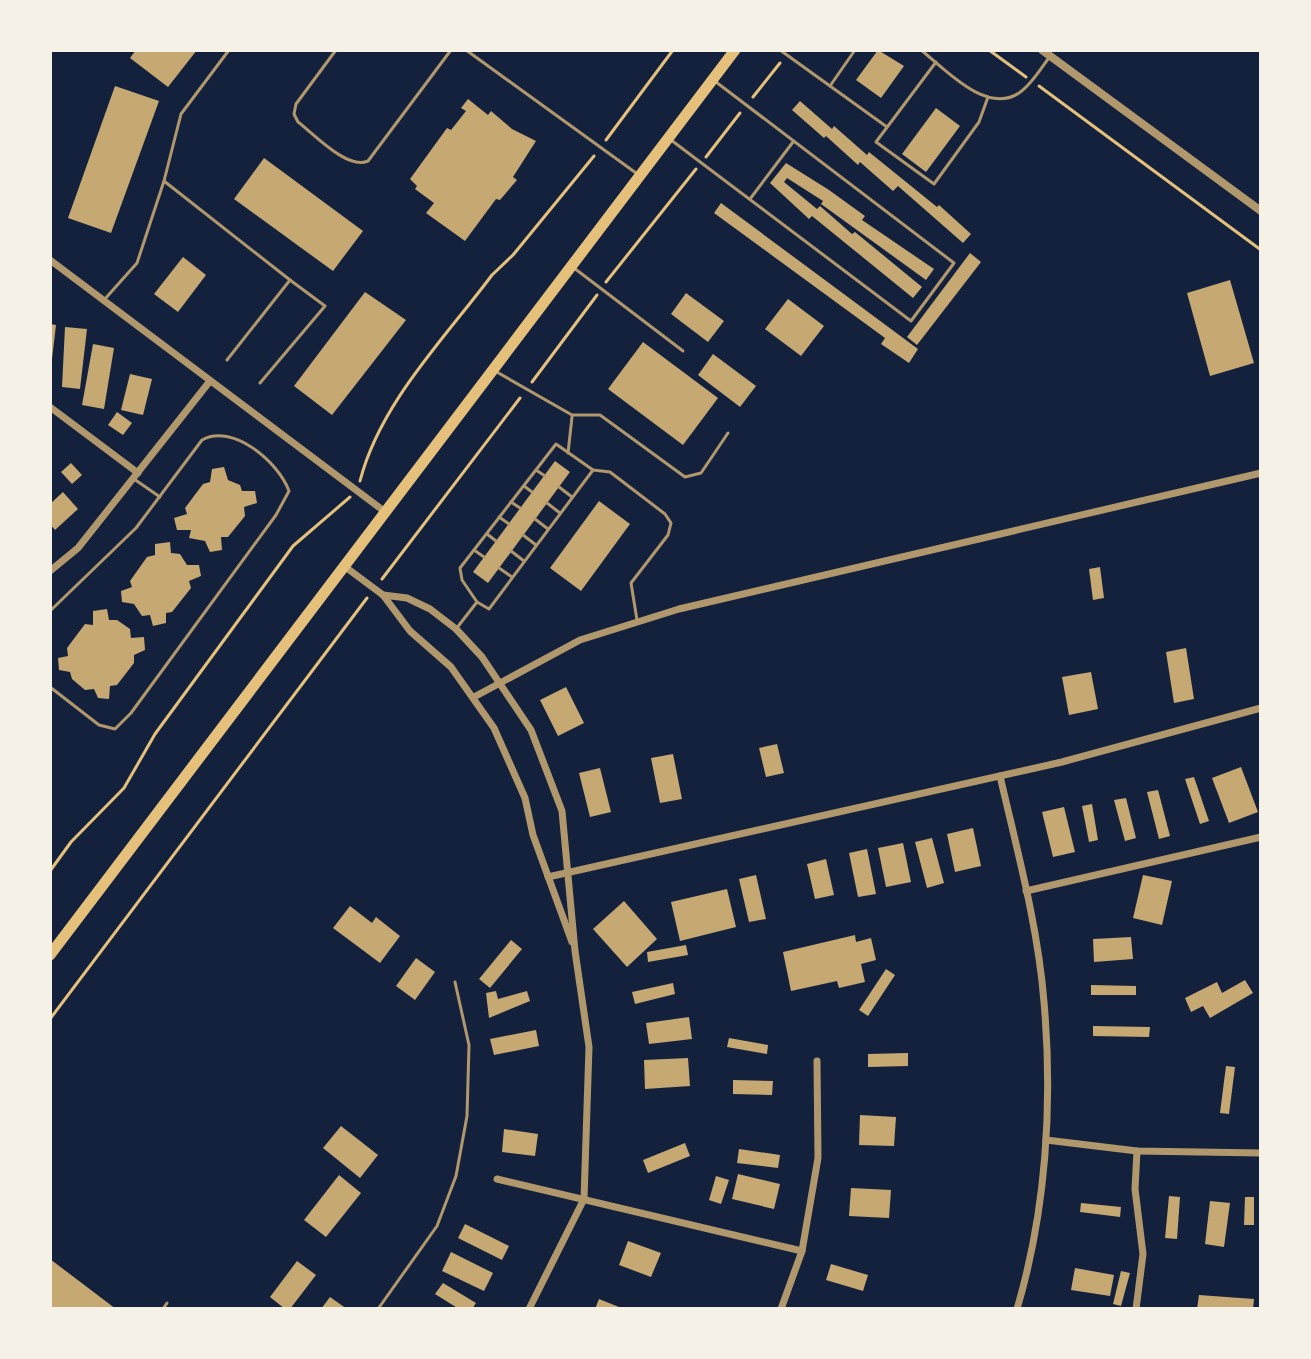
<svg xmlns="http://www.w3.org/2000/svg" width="1311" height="1359" font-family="'PT Sans Narrow',sans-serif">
  <rect width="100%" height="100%" fill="#14213d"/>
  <g fill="#c6a872">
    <polygon points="136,50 197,50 168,87 130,58"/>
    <polygon points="878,50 904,66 881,98 856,80"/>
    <polygon points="115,86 159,101 111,233 68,218"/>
    <polygon points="468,99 488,115 491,111 512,129 536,141 513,177 517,180 500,200 496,199 465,241 426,213 434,203 415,189 417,186 410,179 447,128 451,130 466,111 461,108"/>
    <polygon points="800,101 832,129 834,126 867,155 869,152 937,207 939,205 971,234 963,243 898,186 893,191 860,162 858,165 826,136 824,138 792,110"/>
    <polygon points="936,108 960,126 926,172 902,154"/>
    <polygon points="264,158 363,231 333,271 234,199"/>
    <polygon points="786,163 829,190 865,216 862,220 934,269 926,280 821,204 823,201 787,178 784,182 817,209 820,206 852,234 855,232 922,287 913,298 812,216 809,219 770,183"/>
    <polygon points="721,203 918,349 909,363 881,344 885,338 714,213"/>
    <polygon points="970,253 981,262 917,345 907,337"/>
    <polygon points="183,257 206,275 178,312 154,294"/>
    <polygon points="1230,280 1254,363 1210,376 1187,293"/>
    <polygon points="365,292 406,320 332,415 294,386"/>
    <polygon points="686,293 724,321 708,342 671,314"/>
    <polygon points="788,299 824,326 801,356 765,329"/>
    <polygon points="50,324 56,325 52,359 50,359"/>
    <polygon points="65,327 87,329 80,389 62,387"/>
    <polygon points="643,342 718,398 683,445 608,389"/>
    <polygon points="93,344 114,348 104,409 82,405"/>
    <polygon points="713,354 756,386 740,407 698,375"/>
    <polygon points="130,374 152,379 143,415 121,410"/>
    <polygon points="117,412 132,423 123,435 108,425"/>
    <polygon points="555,461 570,472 488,583 473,572"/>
    <polygon points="71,463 82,475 72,484 61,472"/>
    <polygon points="224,467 228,480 240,485 242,491 255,491 257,503 244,507 245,516 228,537 221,537 222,550 210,552 205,541 189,538 191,530 177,530 174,518 187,514 185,508 203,484 210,482 212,469"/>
    <polygon points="63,492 78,509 55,530 50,524 50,504"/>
    <polygon points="599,501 630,524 581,591 550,568"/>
    <polygon points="170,542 171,553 180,554 187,565 199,565 201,576 189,581 191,588 172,612 166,613 166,623 153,626 150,615 142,616 134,604 122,602 121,591 132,587 130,581 147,557 155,555 155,544"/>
    <polygon points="1100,567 1104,598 1093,600 1089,569"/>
    <polygon points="107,609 109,620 117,620 130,629 131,638 144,637 145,650 134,655 134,663 117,685 110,686 109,699 98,698 94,689 85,690 72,679 70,672 59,670 58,658 68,656 67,648 85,624 93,625 93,611"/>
    <polygon points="1186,648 1194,699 1174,703 1166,652"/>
    <polygon points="1091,672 1098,709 1069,715 1062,677"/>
    <polygon points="566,687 584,723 558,736 540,700"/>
    <polygon points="777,744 784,773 766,777 759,748"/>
    <polygon points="673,754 682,799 660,803 651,758"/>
    <polygon points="1241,767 1258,812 1229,823 1212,778"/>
    <polygon points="600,768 611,812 590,817 579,773"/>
    <polygon points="1194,777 1209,821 1200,824 1185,779"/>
    <polygon points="1158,790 1170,836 1159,839 1147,792"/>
    <polygon points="1126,798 1136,838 1125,841 1114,800"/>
    <polygon points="1092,804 1098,840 1089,842 1082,806"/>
    <polygon points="1064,807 1075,852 1053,857 1042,812"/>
    <polygon points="973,828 981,866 955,872 947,834"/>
    <polygon points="932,838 944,883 927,888 915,842"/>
    <polygon points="903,843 911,882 886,887 878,848"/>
    <polygon points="867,849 876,894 858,897 849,853"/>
    <polygon points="826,859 834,895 815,899 807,864"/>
    <polygon points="756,875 766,919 749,922 739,879"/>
    <polygon points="1143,875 1172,881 1162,925 1133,918"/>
    <polygon points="727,889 736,927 680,941 671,902"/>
    <polygon points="624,901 657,939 627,967 593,929"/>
    <polygon points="350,906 372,923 376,917 400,936 380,963 333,928"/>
    <polygon points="855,935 856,942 871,938 876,960 861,964 865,982 839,988 837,981 791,991 783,952"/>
    <polygon points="1131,937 1133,959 1094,962 1093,939"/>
    <polygon points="511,940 522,949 490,988 479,979"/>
    <polygon points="686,945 688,955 648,962 647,952"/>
    <polygon points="416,958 435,972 415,1000 396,986"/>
    <polygon points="886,969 895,975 868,1016 859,1010"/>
    <polygon points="1245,980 1253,993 1210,1018 1203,1006 1191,1012 1185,998 1217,982 1222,993"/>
    <polygon points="673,983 675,994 635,1004 632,992"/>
    <polygon points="1091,985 1136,986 1136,995 1091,995"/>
    <polygon points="496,991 498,999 527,991 530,1001 489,1018 486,993"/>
    <polygon points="689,1017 692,1039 649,1044 646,1023"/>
    <polygon points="1093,1026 1150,1027 1149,1037 1093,1036"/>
    <polygon points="536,1030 539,1046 494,1055 490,1039"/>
    <polygon points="729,1038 768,1045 767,1054 727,1047"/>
    <polygon points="908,1053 908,1066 868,1067 868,1054"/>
    <polygon points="688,1058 690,1086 645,1089 644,1060"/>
    <polygon points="1226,1066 1235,1067 1229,1114 1220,1113"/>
    <polygon points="733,1080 773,1081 772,1095 733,1094"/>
    <polygon points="860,1115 896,1117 894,1146 859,1145"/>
    <polygon points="341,1126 378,1155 360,1178 323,1148"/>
    <polygon points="504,1129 538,1134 535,1156 502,1152"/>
    <polygon points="685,1143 690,1156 648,1173 643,1160"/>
    <polygon points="739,1149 780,1155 778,1168 737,1163"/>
    <polygon points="738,1174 780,1184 774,1209 732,1199"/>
    <polygon points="339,1175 361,1193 326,1237 304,1220"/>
    <polygon points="716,1176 729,1180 721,1204 709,1200"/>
    <polygon points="851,1188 891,1190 889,1218 849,1216"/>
    <polygon points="1169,1196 1180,1197 1177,1239 1165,1238"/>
    <polygon points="1245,1197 1254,1197 1254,1225 1244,1225"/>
    <polygon points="1210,1201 1230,1203 1224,1247 1205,1244"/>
    <polygon points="1081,1203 1121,1207 1120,1217 1080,1212"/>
    <polygon points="465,1224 509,1246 502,1260 458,1238"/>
    <polygon points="628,1241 661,1253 651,1277 619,1265"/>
    <polygon points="451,1252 493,1273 484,1291 442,1271"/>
    <polygon points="50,1259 116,1309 50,1309"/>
    <polygon points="297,1261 316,1275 290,1309 285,1309 270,1297"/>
    <polygon points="831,1264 868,1275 863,1291 826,1280"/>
    <polygon points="1075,1268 1114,1275 1110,1296 1071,1290"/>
    <polygon points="1121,1271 1130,1273 1121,1306 1113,1304"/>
    <polygon points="443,1283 476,1303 472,1309 459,1309 435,1294"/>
    <polygon points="1199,1295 1254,1299 1253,1309 1197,1309"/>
    <polygon points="330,1297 347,1309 321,1309"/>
    <polygon points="599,1299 624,1309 595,1309"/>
  </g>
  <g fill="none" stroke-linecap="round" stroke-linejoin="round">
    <g stroke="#e5c07b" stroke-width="3">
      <polyline points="989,50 1026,77"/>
      <polyline points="1039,86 1261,250"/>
      <polyline points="753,97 780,63"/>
      <polyline points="606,140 673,50"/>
      <polyline points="706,157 740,113"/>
      <polyline points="606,282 696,169"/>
      <polyline points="532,382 597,295"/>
      <path d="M360 481C380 403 445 338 492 275L513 255 594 156"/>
      <polyline points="382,579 520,398"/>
      <polyline points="50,871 71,842 124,788 155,734 293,546 350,497"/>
      <polyline points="50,1019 367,598"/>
    </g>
    <g stroke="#b1986c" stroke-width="3">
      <path d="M336 50 296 104 294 114 298 122C314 134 347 170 368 161L451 50"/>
      <polyline points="466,50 636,173"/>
      <polyline points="780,50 887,127"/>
      <path d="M921 50C945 69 986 115 1019 93 1031 85 1040 70 1048 59"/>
      <polyline points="936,62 876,142 934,184 979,122 988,97"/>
      <polyline points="830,86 855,50"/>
      <polyline points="671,140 911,321 954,263 716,82"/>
      <polyline points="164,181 181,114 229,50"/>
      <polyline points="750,199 793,142"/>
      <polyline points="574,268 683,351"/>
      <polyline points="104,300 137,263 164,181 290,280"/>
      <polyline points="227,360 290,280 325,306 260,383"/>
      <polyline points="495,371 572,415 600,415 685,477 701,473 728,433"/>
      <polyline points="568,453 572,417"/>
      <polyline points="536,470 545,476"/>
      <polyline points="593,470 610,472 665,514 671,523 668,535 631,583 637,620"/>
      <polyline points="134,479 160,497"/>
      <polyline points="524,486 532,492"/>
      <polyline points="559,487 572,497"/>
      <polyline points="511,502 520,508"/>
      <polyline points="547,503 560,513"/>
      <polyline points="499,517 509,524"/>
      <polyline points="535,519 548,529"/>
      <polyline points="487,534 496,541"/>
      <polyline points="523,535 536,545"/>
      <polyline points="474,550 484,557"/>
      <polyline points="511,551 524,561"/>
      <polyline points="499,568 512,577"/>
      <path d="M50 611 136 528 202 440C232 423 278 461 289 491L276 515 131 713 115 729 99 725 50 687"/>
      <polyline points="456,629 477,602 462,580 460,568 556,444 593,470 489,609 477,602"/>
      <polyline points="163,1309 167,1303"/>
      <polyline points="378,1309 437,1226 456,1176 467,1116 469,1045 455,982"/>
    </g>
    <g stroke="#b1986c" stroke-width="7">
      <polyline points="50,260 384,511"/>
      <polyline points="50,407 138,473"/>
      <polyline points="344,566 383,595 410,631 451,667 494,728 525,798 533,835 572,942"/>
      <polyline points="50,571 78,548 210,381"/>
      <polyline points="383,595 407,598 430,609 456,629 482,657 531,730 562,811 575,951 589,1047 584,1199 529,1309"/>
      <polyline points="474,697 580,640 679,609 1261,473"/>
      <path d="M1000 776C1017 850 1038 926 1044 1002 1053 1104 1046 1211 1017 1309"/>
      <polyline points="548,877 1062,762 1261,708"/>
      <polyline points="1026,891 1261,837"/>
      <polyline points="1046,1140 1137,1151 1261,1153"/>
      <polyline points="497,1179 802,1251"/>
      <polyline points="781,1309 802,1251 818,1158 817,1061"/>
      <polyline points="1136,1309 1143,1254 1135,1189 1137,1151"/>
    </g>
    <polyline stroke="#b1986c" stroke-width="8" points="1042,50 1261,211"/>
    <polyline stroke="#e5c07b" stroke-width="11" points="50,955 735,50"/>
  </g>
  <rect width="1311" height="1359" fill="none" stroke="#f6f1e7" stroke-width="104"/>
</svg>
